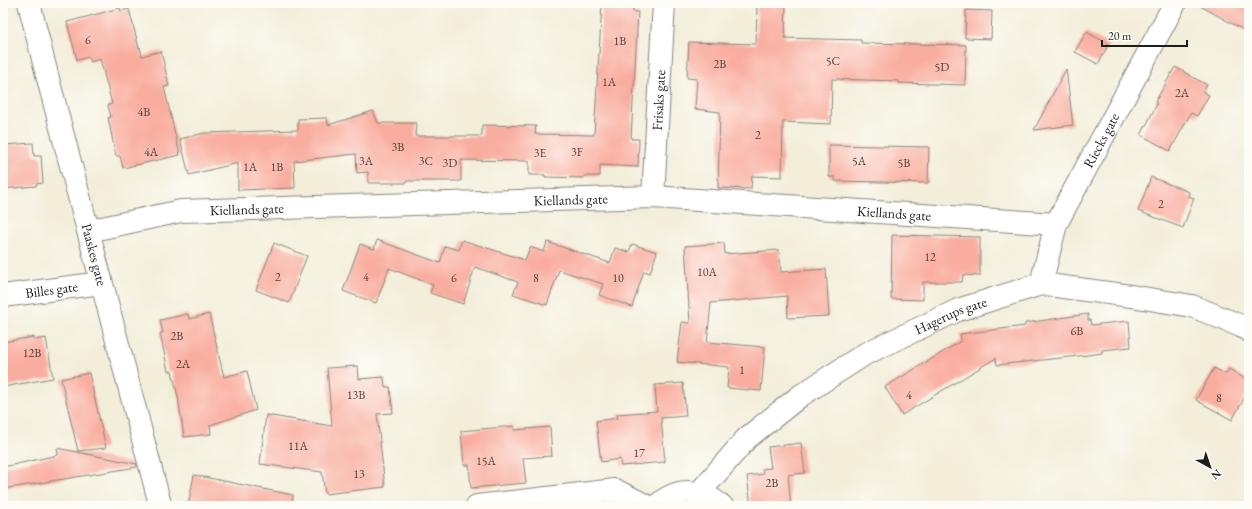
<svg xmlns="http://www.w3.org/2000/svg" width="1252" height="509" font-family="'EB Garamond',serif">
  <rect width="100%" height="100%" fill="#fdfcf7"/>
  <filter id="ink" filterUnits="userSpaceOnUse"><feTurbulence type="fractalNoise" baseFrequency=".025" numOctaves="2"/><feDisplacementMap in="SourceGraphic" scale="8" xChannelSelector="R" yChannelSelector="G"/><feConvolveMatrix kernelMatrix="1 2 1 2 8 2 1 2 1" color-interpolation-filters="sRGB"/></filter>
  <filter id="wash" filterUnits="userSpaceOnUse"><feTurbulence type="fractalNoise" baseFrequency=".012" numOctaves="4" result="noise"/><feDisplacementMap in="SourceGraphic" scale="16" xChannelSelector="R" yChannelSelector="G"/><feGaussianBlur stdDeviation="0.9" result="paint"/><feColorMatrix in="noise" values="0 0 0 0 0 0 0 0 0 0 0 0 0 0 0 0 0 1.4 0 .05"/><feComposite in="paint" operator="in"/></filter>
  <g filter="url(#wash)">
    <rect width="100%" height="100%" fill="#f3eeda"/>
    <g id="blocks">
      <g fill="#f9ad9f">
        <polygon points="757,3 786,3 785,38 861,40 861,43 966,45 965,85 899,83 899,81 832,79 831,124 783,122 782,177 752,176 751,189 718,188 720,112 695,109 697,79 687,78 689,42 756,44"/>
        <polygon points="1195,3 1249,3 1249,33"/>
        <polygon points="602,4 633,6 633,12 638,12 631,139 639,139 638,167 600,165 600,176 584,176 584,178 545,177 545,175 529,175 529,161 461,160 461,181 406,181 406,183 368,183 368,172 357,173 356,154 294,161 295,188 238,190 238,163 189,175 180,139 204,133 298,130 298,119 327,118 328,125 373,111 378,123 416,123 415,136 482,136 482,125 536,126 535,134 594,135"/>
        <polygon points="120,8 121,11 129,9 139,48 140,47 142,56 161,51 169,86 164,87 180,155 123,168 120,156 116,156 108,118 111,117 108,105 112,104 100,59 90,62 89,57 77,60 67,22"/>
        <polygon points="966,10 992,11 991,39 965,38"/>
        <polygon points="1086,32 1109,44 1098,64 1075,52"/>
        <polygon points="1175,67 1207,85 1203,92 1209,95 1197,116 1191,113 1170,151 1141,135 1157,104 1155,102"/>
        <polygon points="1066,69 1073,125 1034,130"/>
        <polygon points="33,143 34,156 41,156 43,183 36,184 36,186 3,189 3,145"/>
        <polygon points="829,145 929,147 928,183 835,181 835,177 829,177"/>
        <polygon points="1151,177 1189,192 1188,196 1194,198 1183,228 1138,211"/>
        <polygon points="892,235 980,237 980,276 963,275 962,282 923,282 923,300 891,299"/>
        <polygon points="377,240 440,263 445,246 459,250 462,240 525,260 530,247 544,252 547,242 610,263 615,248 629,252 632,244 657,252 650,273 644,271 632,307 599,295 603,284 559,270 547,305 513,294 518,282 475,267 463,304 430,293 433,285 389,268 376,303 343,291 360,244 374,249"/>
        <polygon points="274,243 307,256 289,303 256,290"/>
        <polygon points="724,243 725,254 779,250 781,272 826,269 829,316 788,318 787,296 711,303 707,342 765,347 761,391 727,388 729,367 677,362 682,322 690,323 685,246"/>
        <polygon points="188,314 189,319 209,314 224,377 247,371 256,410 210,425 211,434 184,437 178,397 172,371 168,371 160,333 163,333 160,320"/>
        <polygon points="1088,314 1088,320 1090,320 1091,325 1129,321 1131,347 1102,350 1102,353 1088,355 997,365 996,358 902,415 885,387 961,341 960,334 1025,326 1025,323"/>
        <polygon points="34,337 34,340 46,338 53,378 3,387 3,342"/>
        <polygon points="358,366 359,379 384,377 385,387 390,387 393,413 377,414 385,487 325,494 322,472 260,464 266,415 332,426 327,368"/>
        <polygon points="1214,368 1226,374 1229,369 1249,381 1249,390 1232,420 1196,400"/>
        <polygon points="89,373 106,448 78,451 61,379"/>
        <polygon points="683,383 686,416 661,418 665,462 621,466 620,459 601,462 596,421 618,418 617,414 657,411 655,385"/>
        <polygon points="514,426 514,430 550,427 552,456 523,458 526,483 471,488 469,465 464,465 461,431"/>
        <polygon points="801,443 805,473 788,475 791,506 751,506 747,476 763,474 762,469 771,468 768,447"/>
        <polygon points="57,448 137,464 137,467 3,489 3,467 58,455"/>
        <polygon points="194,475 293,495 292,506 188,506"/>
      </g>
    </g>
  </g>
  <g filter="url(#ink)">
    <use href="#blocks" fill-opacity="0" stroke="#88857b" stroke-width="1"/>
    <g fill="none" stroke-linecap="round" stroke-linejoin="round">
      <g stroke="#88857b" stroke-width="24">
        <g id="street">
          <path id="s1" d="M29 3 46 71 160 504 161 506"/>
          <path id="s2" d="M653 197 664 3"/>
          <path id="s3" d="M88 231 181 211 653 197 1056 224"/>
          <path id="s4" d="M1041 284 1056 224 1175 3"/>
          <path id="s5" d="M3 296 101 283"/>
          <path id="s6" d="M699 493 747 438 800 396 865 354 958 310 1041 284 1131 296 1192 306 1241 326 1249 331"/>
          <polyline points="477,506 615,490 647,506"/>
          <path d="M657 506C678 486 701 489 722 506"/>
        </g>
      </g>
      <use href="#street" stroke="#fff" stroke-width="22"/>
    </g>
  </g>
  <g text-anchor="middle" dominant-baseline="central" stroke-width="3.5" stroke-linejoin="round" paint-order="stroke">
    <g font-size="12" fill="#53403d">
      <text x="88" y="40">6</text>
      <text x="620" y="41">1B</text>
      <text x="833" y="61">5C</text>
      <text x="720" y="64">2B</text>
      <text x="942" y="67">5D</text>
      <text x="609" y="82">1A</text>
      <text x="1182" y="93">2A</text>
      <text x="144" y="112">4B</text>
      <text x="758" y="135">2</text>
      <text x="398" y="147">3B</text>
      <text x="151" y="152">4A</text>
      <text x="577" y="152">3F</text>
      <text x="540" y="153">3E</text>
      <text x="366" y="161">3A</text>
      <text x="426" y="161">3C</text>
      <text x="859" y="161">5A</text>
      <text x="450" y="163">3D</text>
      <text x="904" y="163">5B</text>
      <text x="250" y="167">1A</text>
      <text x="277" y="167">1B</text>
      <text x="1161" y="204">2</text>
      <text x="930" y="257">12</text>
      <text x="707" y="272">10A</text>
      <text x="278" y="277">2</text>
      <text x="366" y="277">4</text>
      <text x="454" y="278">6</text>
      <text x="536" y="278">8</text>
      <text x="618" y="278">10</text>
      <text x="1077" y="331">6B</text>
      <text x="177" y="336">2B</text>
      <text x="32" y="353">12B</text>
      <text x="183" y="364">2A</text>
      <text x="742" y="370">1</text>
      <text x="356" y="395">13B</text>
      <text x="909" y="395">4</text>
      <text x="1219" y="398">8</text>
      <text x="298" y="446">11A</text>
      <text x="639" y="453">17</text>
      <text x="486" y="461">15A</text>
      <text x="359" y="474">13</text>
      <text x="772" y="483">2B</text>
    </g>
    <g font-size="14" fill="#1c1c1c" stroke="#fdfcf7">
      <text stroke="none"><textPath href="#s2" startOffset="97">Frisaks gate</textPath></text>
      <text stroke="none"><textPath href="#s4" startOffset="157">Riecks gate</textPath></text>
      <text stroke="none"><textPath href="#s3" startOffset="485">Kiellands gate</textPath></text>
      <text stroke="none"><textPath href="#s3" startOffset="161">Kiellands gate</textPath></text>
      <text stroke="none"><textPath href="#s3" startOffset="809">Kiellands gate</textPath></text>
      <text stroke="none"><textPath href="#s1" startOffset="260">Paaskes gate</textPath></text>
      <text stroke="none"><textPath href="#s5" startOffset="49">Billes gate</textPath></text>
      <text stroke="none"><textPath href="#s6" startOffset="312">Hagerups gate</textPath></text>
    </g>
  </g>
  <rect width="1252" height="509" fill="none" stroke="#fdfcf7" stroke-width="16"/>
  <g transform="translate(1210 467) rotate(140)" stroke="#fdfcf7" stroke-width="3" paint-order="stroke">
  <path d="M0-3L7 15L0 10L-7 15Z" fill="#1c1c1c"/>
  <text y="-6" font-size="11" font-weight="bold" text-anchor="middle" fill="#1c1c1c">N</text>
  </g>
  <path d="M1102 40v6h85v-6" fill="none" stroke="#1c1c1c" stroke-width="2"/>
  <text x="1108" y="40" font-size="12" fill="#1c1c1c" stroke="#fdfcf7" stroke-width="3" paint-order="stroke">20 m</text>
</svg>
